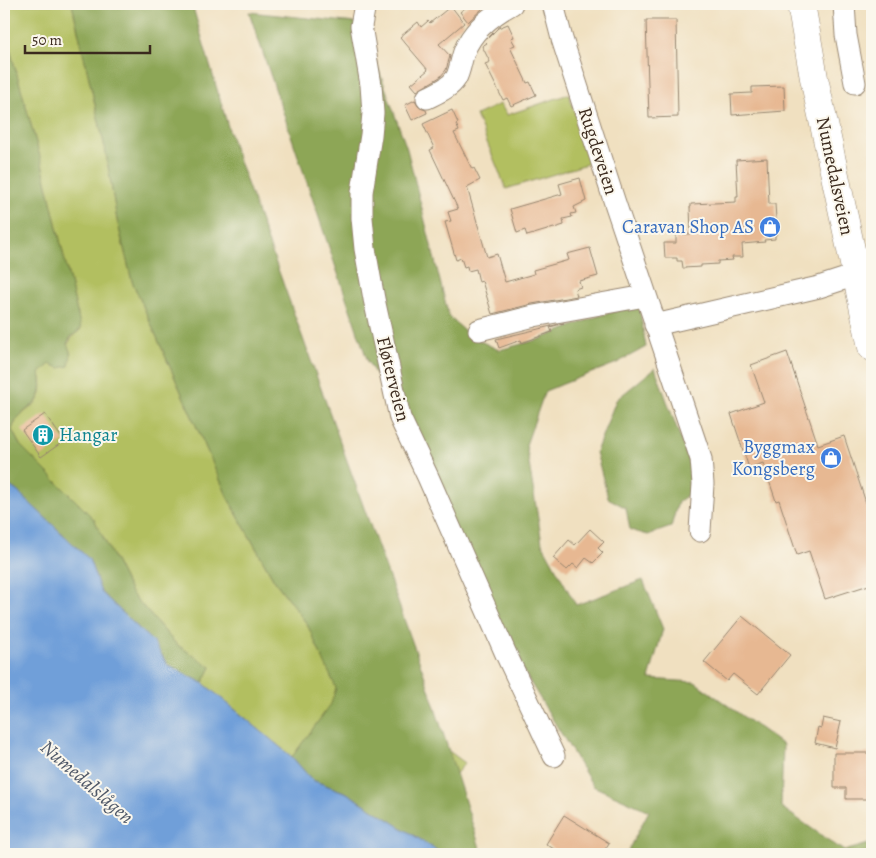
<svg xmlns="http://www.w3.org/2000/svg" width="876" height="858" font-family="Alegreya,serif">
  <rect width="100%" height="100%" fill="#fbf7ec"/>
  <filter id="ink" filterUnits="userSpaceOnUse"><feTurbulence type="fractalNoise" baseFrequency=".02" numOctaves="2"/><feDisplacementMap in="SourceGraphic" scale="10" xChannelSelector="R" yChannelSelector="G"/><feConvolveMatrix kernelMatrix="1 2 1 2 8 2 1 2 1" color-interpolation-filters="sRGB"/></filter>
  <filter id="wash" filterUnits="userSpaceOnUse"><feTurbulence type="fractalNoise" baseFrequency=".0096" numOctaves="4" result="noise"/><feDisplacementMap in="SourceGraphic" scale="20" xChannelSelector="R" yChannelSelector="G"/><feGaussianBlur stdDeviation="1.12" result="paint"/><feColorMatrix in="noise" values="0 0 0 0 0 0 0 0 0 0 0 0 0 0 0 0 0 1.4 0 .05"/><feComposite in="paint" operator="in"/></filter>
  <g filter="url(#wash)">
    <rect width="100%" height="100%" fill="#f0e0c0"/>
    <g fill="#b2bf61" stroke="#767440">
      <path d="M4 4H72L105 148 117 220 132 281 229 500 274 580 307 624 323 657 465 763 438 795 324 714 292 757 203 683 211 667 176 644 131 593 94 519 20 445 12 430C20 403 49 412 40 373L50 364 60 368C65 350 66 341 81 329L42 164 4 28Z"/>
      <polygon points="569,94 590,163 506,189 476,115 500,104 507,115"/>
    </g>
    <g fill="#8da657" stroke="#64683a">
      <polygon points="72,4 192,4 234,147 426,680 482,854 443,854 347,793 312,780 292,757 331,704 336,688 307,624 274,580 229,500 132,281 117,220 105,148"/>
      <polygon points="249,12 366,24 374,56 407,149 449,317 472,337 499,350 540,339 598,316 639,305 646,347 617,363 545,391 526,445 542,543 576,605 643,580 663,629 649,679 695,682 783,745 781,807 844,851 872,843 872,854 626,854 649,811 593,786 510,649 412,435 368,362"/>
      <path d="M4 28 42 164 81 329 71 337 67 343 71 354 69 366 60 368 50 364 40 373C48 412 20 402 12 430L20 445 94 519 131 593 176 644 211 667 203 683 168 665 154 643 101 592 89 559 17 491 4 482Z"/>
      <polygon points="655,368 691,467 692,492 678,502 671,527 648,535 630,530 626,508 608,498 596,452 616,400"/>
    </g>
    <polygon fill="#709fd9" stroke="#56647c" points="4,482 17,491 89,559 101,592 154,643 168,665 203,683 292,757 312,780 347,793 443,854 4,854"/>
    <g id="blocks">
      <g fill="#e7b892">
        <polygon points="470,4 479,4 483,8 468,22 460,12"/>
        <polygon points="451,6 464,23 439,44 450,56 446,70 440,77 417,91 411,84 428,70 400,37 418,22 421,27 428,21 430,23"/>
        <polygon points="646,20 676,20 678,117 649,118"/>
        <polygon points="508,24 514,37 511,38 515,45 510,47 527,83 530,82 536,95 511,106 507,98 503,100 485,64 490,62 482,46 487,43 485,41 498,28"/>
        <polygon points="784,86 785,111 732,115 731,94 752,93 752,87"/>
        <polygon points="415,100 420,108 426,110 427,113 412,120 405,105"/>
        <polygon points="452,110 458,123 456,124 459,131 454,133 472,169 474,168 480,180 467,187 487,257 497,254 505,282 534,274 533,270 569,260 567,254 590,248 598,276 579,281 581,287 575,289 577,296 532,304 492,314 482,281 479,282 476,269 468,271 467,266 464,267 461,258 456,260 445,222 451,221 448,212 458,209 430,150 434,148 423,124"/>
        <polygon points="767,158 769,204 775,204 777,234 775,235 775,239 764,240 765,242 742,244 743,257 732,257 733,260 718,261 718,264 701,265 701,267 683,268 682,261 677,261 677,258 665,258 664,243 676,243 676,234 691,234 690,207 691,207 691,204 736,202 736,197 738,197 736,160"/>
        <polygon points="580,178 586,201 574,207 576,213 571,214 572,217 563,219 564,225 527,236 525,230 517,233 510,209 562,194 559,184"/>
        <polygon points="564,323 550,327 552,332 522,343 521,340 499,348 496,339"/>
        <polygon points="787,352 818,445 844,436 872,521 872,584 825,599 809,551 797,555 779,500 776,501 763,463 749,468 731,414 764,402 751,365"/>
        <polygon points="45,414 64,441 41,457 22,430"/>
        <polygon points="590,529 604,542 598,548 603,553 593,563 586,558 578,568 573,564 567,570 553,558 569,540 575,545"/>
        <polygon points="742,616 790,655 758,694 733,674 727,681 704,662"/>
        <polygon points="823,718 841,722 835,748 815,743 818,727 821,728"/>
        <polygon points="834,753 869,753 869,799 846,799 846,788 834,788"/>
        <polygon points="564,815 609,843 602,854 562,854 546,844"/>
      </g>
    </g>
  </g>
  <g filter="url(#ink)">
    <use href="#blocks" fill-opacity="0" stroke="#96856f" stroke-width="1"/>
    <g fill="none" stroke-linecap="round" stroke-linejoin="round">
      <g stroke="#96856f" stroke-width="23">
        <g id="minor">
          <polyline points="365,4 361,26 371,85 373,113 371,135 362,192 362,218 365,249 374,299 400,418 428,477 506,654 554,756"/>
          <polyline points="553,4 562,39 614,200 701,459 703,484 700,531"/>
          <polyline points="844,4 846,35 855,83"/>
          <path d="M427 98C437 93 450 88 456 78 460 71 461 60 464 52 472 30 492 15 512 4"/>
          <polyline points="655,325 819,287 856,275"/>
          <polyline points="479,330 534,316 645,296"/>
        </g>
      </g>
      <g stroke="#96856f" stroke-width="29">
        <polyline id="major" points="801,4 814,78 872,347"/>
      </g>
      <use href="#minor" stroke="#fff" stroke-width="21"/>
      <use href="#major" stroke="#fff" stroke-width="28"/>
    </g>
  </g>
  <defs>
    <g id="shop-disc" transform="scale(1.125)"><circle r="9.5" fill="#3f7fe0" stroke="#fbf7ec"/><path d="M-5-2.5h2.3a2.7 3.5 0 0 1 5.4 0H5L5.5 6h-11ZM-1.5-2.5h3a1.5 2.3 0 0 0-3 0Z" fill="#fff"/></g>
    <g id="building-disc" transform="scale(1.125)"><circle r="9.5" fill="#0f9aa8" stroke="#fbf7ec"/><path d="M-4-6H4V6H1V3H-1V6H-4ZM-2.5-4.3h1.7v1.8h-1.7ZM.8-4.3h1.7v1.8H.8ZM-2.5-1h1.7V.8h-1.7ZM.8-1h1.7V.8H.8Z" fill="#fff"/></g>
  </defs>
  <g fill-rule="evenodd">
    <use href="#shop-disc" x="770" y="227"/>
    <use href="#building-disc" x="43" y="435"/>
    <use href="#shop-disc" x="831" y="458"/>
  </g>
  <g text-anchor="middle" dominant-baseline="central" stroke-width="4" stroke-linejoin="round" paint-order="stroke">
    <g font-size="19" fill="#3b2a1e" stroke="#fbf7ec">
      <text transform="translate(598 151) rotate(72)">Rugdeveien</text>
      <text transform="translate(835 176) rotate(78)">Numedalsveien</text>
      <text transform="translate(393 379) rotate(76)">Fløterveien</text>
    </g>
    <g font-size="19" fill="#366cbe" stroke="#fbf7ec" text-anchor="end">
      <text x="754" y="227">Caravan Shop AS</text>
      <text x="815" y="447">Byggmax<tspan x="815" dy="22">Kongsberg</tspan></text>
    </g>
    <g font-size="19" fill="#0d838f" stroke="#fbf7ec" text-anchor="start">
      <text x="59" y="435">Hangar</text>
    </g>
    <g font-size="20" font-style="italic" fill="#505969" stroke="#fbf7ec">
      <text transform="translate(87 782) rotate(41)">Numedalslågen</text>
    </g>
  </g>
  <rect width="876" height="858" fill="none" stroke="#fbf7ec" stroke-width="20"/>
  <path d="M25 45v8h125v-8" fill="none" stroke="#3b2a1e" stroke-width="2.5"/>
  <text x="32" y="45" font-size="15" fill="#3b2a1e" stroke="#fbf7ec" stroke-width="4" paint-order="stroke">50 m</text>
</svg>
